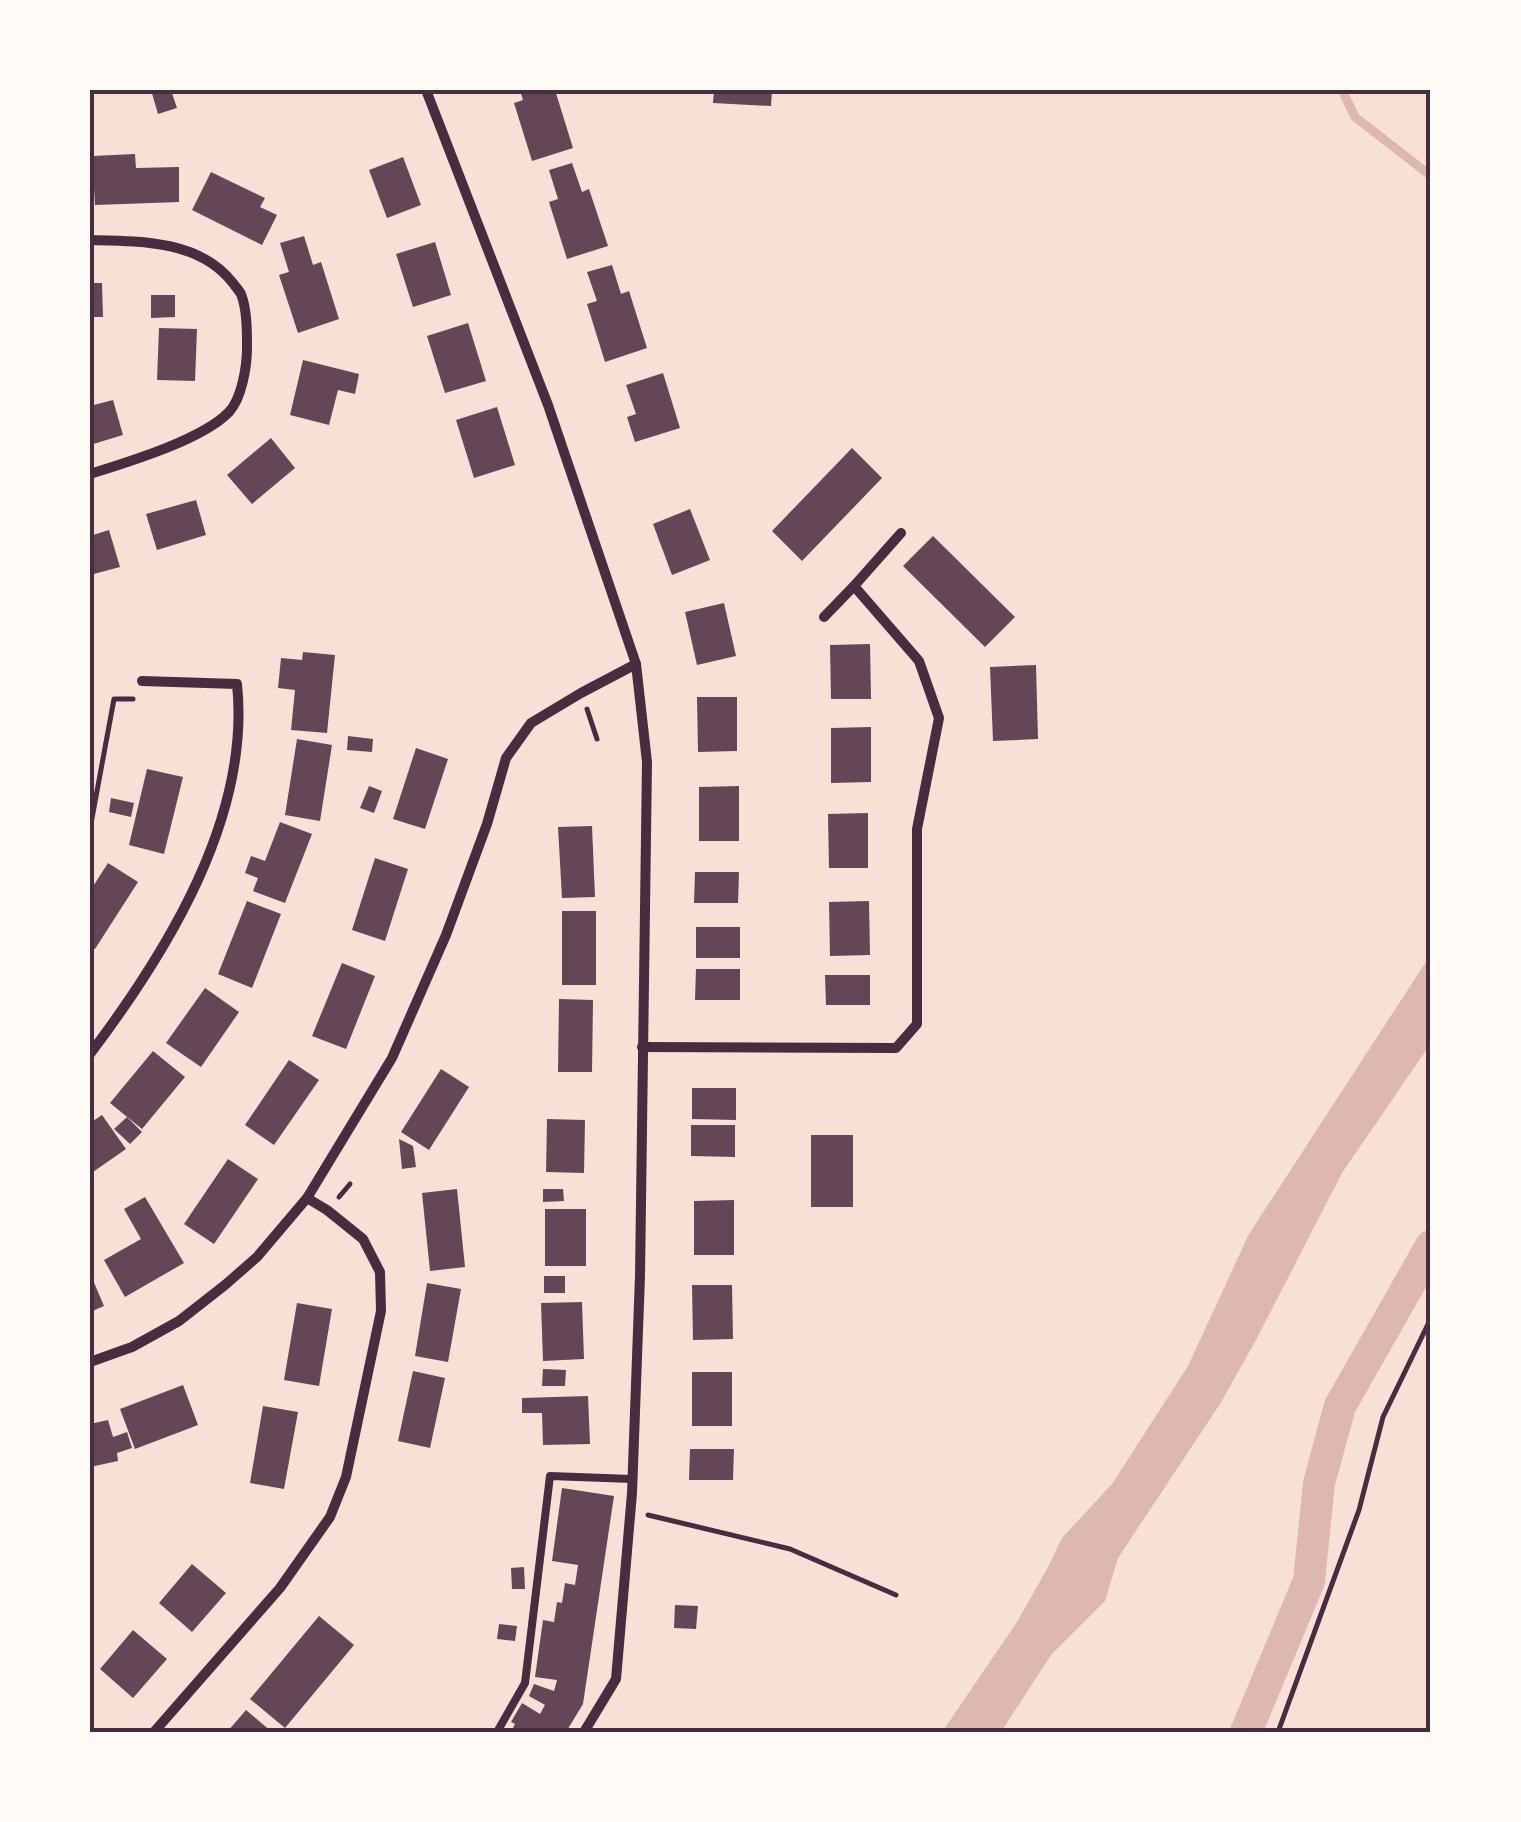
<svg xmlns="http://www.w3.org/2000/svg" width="1521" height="1822" font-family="'Alegreya Sans',sans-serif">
  <rect width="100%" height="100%" fill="#f7e1d7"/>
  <polygon fill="#dcb8b0" points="1431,954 1431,1043 1342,1173 1256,1340 1220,1404 1118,1558 1105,1601 1051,1655 1001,1732 942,1732 1017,1622 1048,1567 1062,1538 1112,1484 1188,1366 1249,1234"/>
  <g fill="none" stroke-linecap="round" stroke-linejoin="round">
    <polyline stroke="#dcb8b0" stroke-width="9" points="1342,90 1355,117 1431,176"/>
    <polyline stroke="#dcb8b0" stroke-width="32" points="1246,1732 1309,1581 1319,1483 1340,1406 1431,1246"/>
  </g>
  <g fill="#644757">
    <polygon points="151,90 171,90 177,108 158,114"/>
    <polygon points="520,90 546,90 547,93 555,90 573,148 532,161 514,103 523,100"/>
    <polygon points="714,90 772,90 771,106 713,103"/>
    <polygon points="135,154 136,168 179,167 179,202 95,205 92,156"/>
    <polygon points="403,157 421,205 387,218 369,170"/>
    <polygon points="572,163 582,192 589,189 608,246 567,259 549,202 558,199 549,170"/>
    <polygon points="211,172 265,198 260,207 277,215 262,245 192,210"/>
    <polygon points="304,236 313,265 321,262 339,319 298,333 279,275 289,272 280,243"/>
    <polygon points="435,242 451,295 413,307 396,254"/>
    <polygon points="612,265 621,294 629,291 647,348 605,362 587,304 597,301 587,272"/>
    <polygon points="90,283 102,283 103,317 90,317"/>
    <polygon points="151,295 175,295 175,317 151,318"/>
    <polygon points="468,323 486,381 445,393 427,336"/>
    <polygon points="159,328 197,329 195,381 157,380"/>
    <polygon points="303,360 359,374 355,394 338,390 329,425 290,415"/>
    <polygon points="663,373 680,428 635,442 627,417 636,414 626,385"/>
    <polygon points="113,400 123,435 90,445 90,406"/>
    <polygon points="497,407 515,465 474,478 456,420"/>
    <polygon points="271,438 295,468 252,504 227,475"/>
    <polygon points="852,448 882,478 802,561 772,531"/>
    <polygon points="196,500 206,535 157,550 146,514"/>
    <polygon points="690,509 710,560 672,575 653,524"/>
    <polygon points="109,530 120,567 90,575 90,536"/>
    <polygon points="933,536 1015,617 985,647 903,566"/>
    <polygon points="724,603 736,656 697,665 685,612"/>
    <polygon points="870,644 871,699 831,699 830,645"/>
    <polygon points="303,652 335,655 327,733 291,730 295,690 278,688 281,658 302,660"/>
    <polygon points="1036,665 1038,739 993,741 990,667"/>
    <polygon points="697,697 737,697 737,751 698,752"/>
    <polygon points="871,727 871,782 831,783 831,728"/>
    <polygon points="348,736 373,739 372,752 347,750"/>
    <polygon points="297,739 332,745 320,821 285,815"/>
    <polygon points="416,748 448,759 425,829 393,819"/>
    <polygon points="147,769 183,777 164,854 129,845"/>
    <polygon points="369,786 382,791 374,813 360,808"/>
    <polygon points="739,786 739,841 699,841 699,787"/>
    <polygon points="111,798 134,803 131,817 109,812"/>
    <polygon points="868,813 868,868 829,868 828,814"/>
    <polygon points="280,822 312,834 285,903 253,891 258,878 245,873 251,856 265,861"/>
    <polygon points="592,826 595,897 562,898 558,827"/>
    <polygon points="375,858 408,869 385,941 352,930"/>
    <polygon points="108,863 138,882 95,949 90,945 90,891"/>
    <polygon points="695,872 739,872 738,903 694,903"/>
    <polygon points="247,901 281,914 252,988 218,974"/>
    <polygon points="869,901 870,955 830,956 829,902"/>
    <rect x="562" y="911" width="34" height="74"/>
    <rect x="696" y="927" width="44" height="31"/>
    <polygon points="342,963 375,976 346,1049 312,1036"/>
    <polygon points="696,969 740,969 740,1000 695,1000"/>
    <polygon points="825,975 870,975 870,1005 826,1005"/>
    <polygon points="205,988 239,1012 201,1067 166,1043"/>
    <polygon points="559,999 593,1000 592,1072 558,1072"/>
    <polygon points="153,1051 185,1077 142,1129 110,1103"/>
    <polygon points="289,1060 319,1080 274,1145 245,1125"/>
    <polygon points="441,1069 469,1087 429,1150 401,1132"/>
    <polygon points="692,1088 736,1088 736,1120 692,1119"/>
    <polygon points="102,1115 126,1149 90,1174 90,1123"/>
    <polygon points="127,1117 142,1132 130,1144 114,1129"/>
    <polygon points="547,1119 585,1120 584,1173 546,1172"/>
    <polygon points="691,1125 735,1125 735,1157 691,1156"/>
    <rect x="811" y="1135" width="42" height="72"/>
    <polygon points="399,1139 413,1146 416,1167 402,1169"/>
    <polygon points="228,1159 258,1179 214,1244 184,1224"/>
    <polygon points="457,1189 465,1267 430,1271 422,1193"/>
    <polygon points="543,1189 563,1189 564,1201 543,1202"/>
    <polygon points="145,1197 184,1263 125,1297 104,1260 141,1239 124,1209"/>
    <polygon points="734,1200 734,1255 694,1255 694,1201"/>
    <rect x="545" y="1209" width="41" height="57"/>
    <polygon points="90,1273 104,1306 90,1312"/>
    <rect x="544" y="1276" width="21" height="17"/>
    <polygon points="427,1283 461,1289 448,1362 415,1356"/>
    <polygon points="692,1285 732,1285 733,1339 693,1340"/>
    <polygon points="582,1302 584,1359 543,1361 541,1303"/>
    <polygon points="297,1303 332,1309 319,1386 284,1380"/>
    <polygon points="543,1369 566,1370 565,1386 542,1386"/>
    <polygon points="413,1371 445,1378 430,1448 398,1441"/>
    <rect x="692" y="1372" width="40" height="54"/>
    <polygon points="183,1385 198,1425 135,1449 120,1409"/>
    <polygon points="588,1396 590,1444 543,1445 542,1413 522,1413 522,1398"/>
    <polygon points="263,1406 298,1412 284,1489 250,1483"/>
    <polygon points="108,1420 113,1437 127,1432 132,1448 117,1453 118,1461 90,1467 90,1424"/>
    <polygon points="690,1449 734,1449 733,1480 689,1480"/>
    <polygon points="562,1488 614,1496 583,1704 566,1732 511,1732 515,1724 511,1722 522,1703 540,1714 545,1705 529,1696 534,1684 554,1691 557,1680 535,1677 543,1620 554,1622 557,1602 562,1603 565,1583 575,1585 578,1565 552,1561"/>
    <polygon points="192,1564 226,1593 192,1632 159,1603"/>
    <polygon points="524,1567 525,1589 512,1589 511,1568"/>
    <polygon points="675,1605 698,1606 696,1629 674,1628"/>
    <polygon points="319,1616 354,1645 285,1728 250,1699"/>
    <polygon points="499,1624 517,1626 515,1641 497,1639"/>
    <polygon points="133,1630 167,1659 133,1698 100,1669"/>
    <polygon points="246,1710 272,1732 227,1732"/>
  </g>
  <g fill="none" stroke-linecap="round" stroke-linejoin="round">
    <g stroke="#4a2c40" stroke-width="5">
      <polyline points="587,709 597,739"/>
      <polyline points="90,829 114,699 133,699"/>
      <polyline points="339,1197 350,1184"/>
      <polyline points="648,1515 790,1549 896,1595"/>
      <polyline points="1278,1732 1359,1510 1383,1417 1431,1318"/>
    </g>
    <polyline stroke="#4a2c40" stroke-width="8" points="497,1732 525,1683 550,1476 632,1479"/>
    <g stroke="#4a2c40" stroke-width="10">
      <polyline points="426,90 548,405 636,664 647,762 640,1276 632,1493 616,1679 584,1732"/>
      <path d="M90 240C139 241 199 240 232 282 233 283 240 292 241 294 247 309 247 331 247 347 247 366 242 398 229 412 202 440 128 462 90 474"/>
      <polyline points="824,617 854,586"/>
      <polyline points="642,1047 896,1048 917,1024 917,829 939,718 919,661 854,586 901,533"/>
      <path d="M90 1054C167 952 251 817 237 684L142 681"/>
      <polyline points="90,1362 132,1347 179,1321 225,1285 257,1257 307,1198 392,1058 446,935 487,824 506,758 531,723 581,693 636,664"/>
      <polyline points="154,1732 280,1588 330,1517 346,1477 381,1311 380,1272 363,1239 327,1210 307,1198"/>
    </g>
  </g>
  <rect width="1521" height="1822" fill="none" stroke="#fffaf5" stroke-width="185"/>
  <rect x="92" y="92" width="1336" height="1638" fill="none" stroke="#4a2c40" stroke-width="4"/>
</svg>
